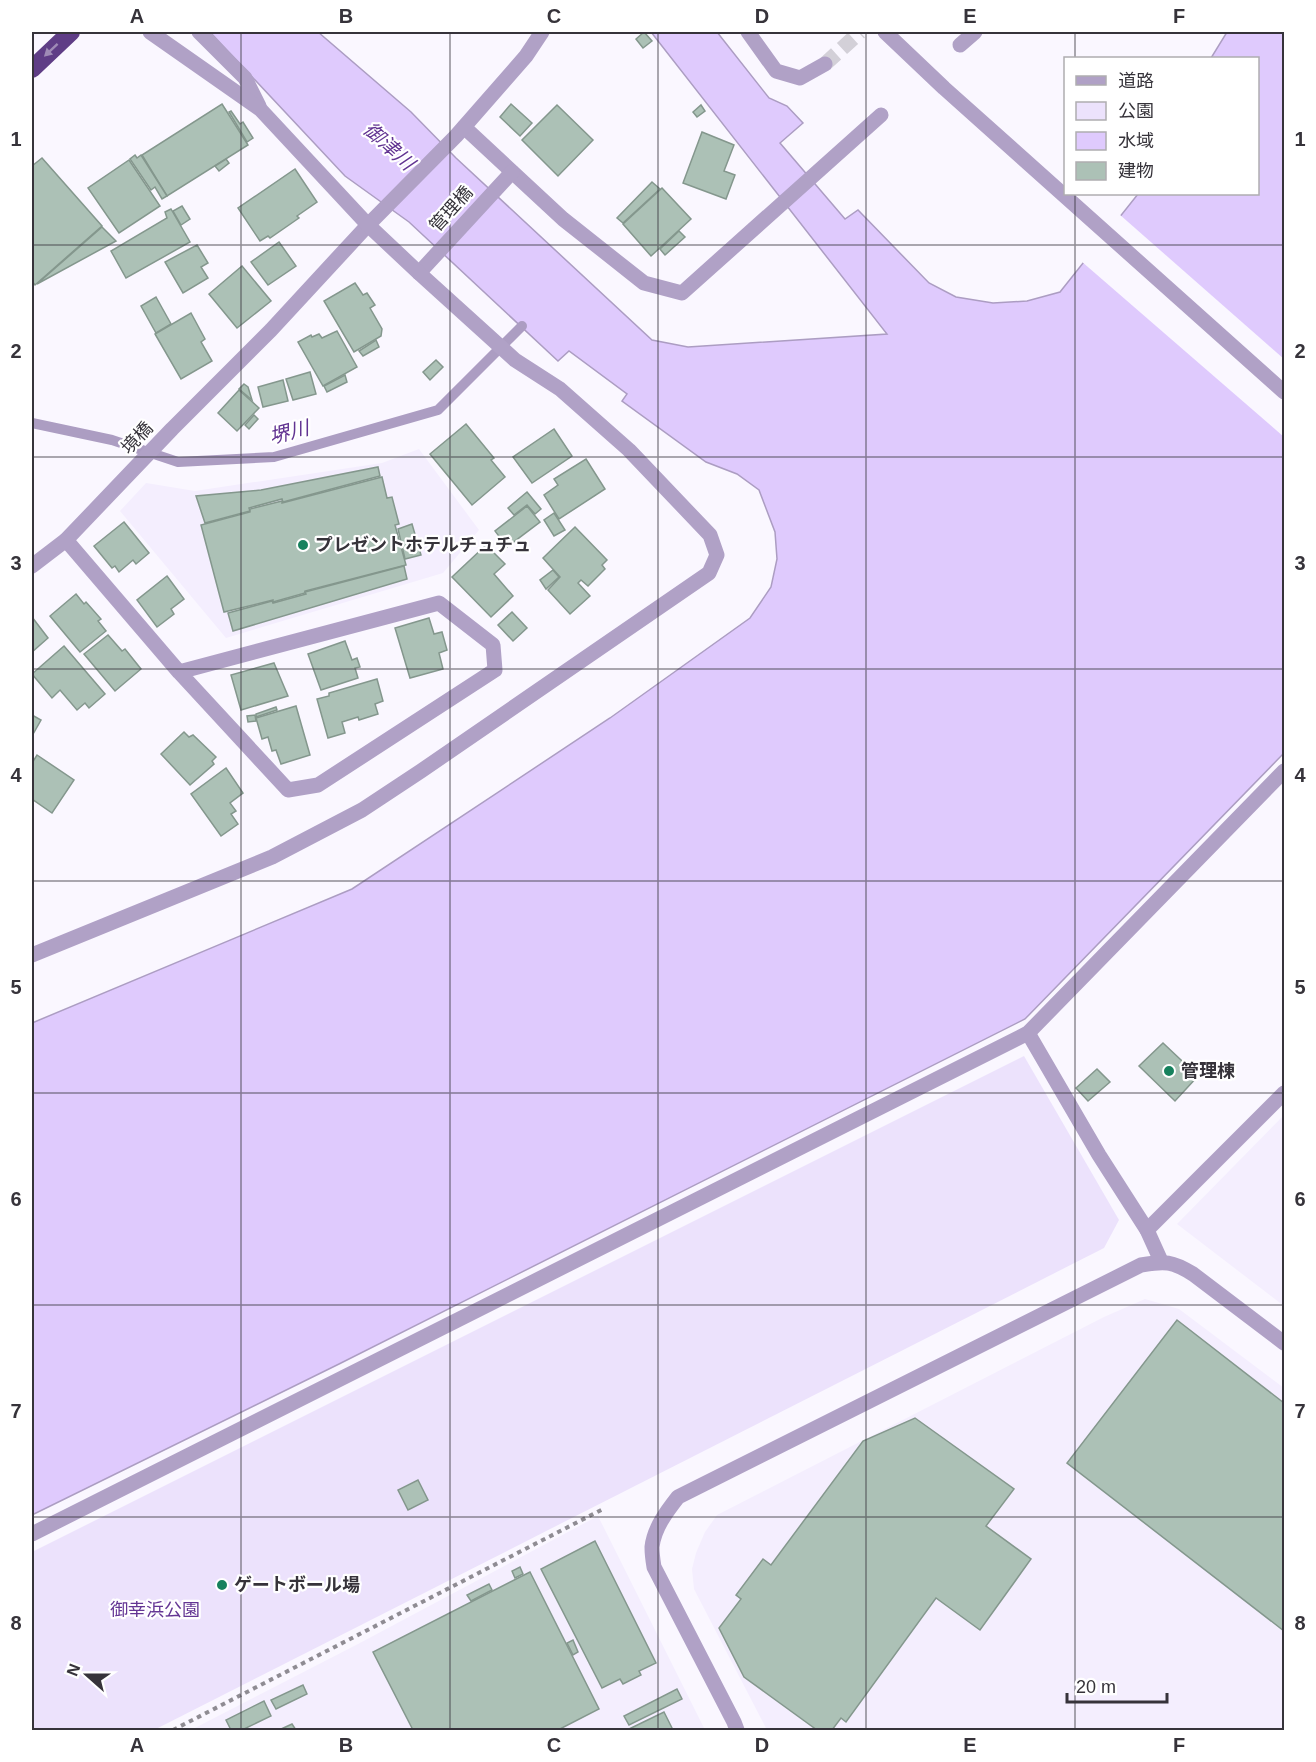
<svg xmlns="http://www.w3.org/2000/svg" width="1316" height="1762" font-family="Arial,'Noto Sans JP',sans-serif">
  <rect width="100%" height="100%" fill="#faf7ff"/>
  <g fill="#f4eefe">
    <polygon points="419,449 479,530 443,573 226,638 120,511 146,483 195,491 382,463"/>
    <polygon points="1284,1115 1284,1306 1177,1224"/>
    <polygon points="1145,1299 1179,1309 1284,1388 1284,1730 767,1730 694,1589 692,1569 696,1553 705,1532 717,1515 1104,1317"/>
    <polygon points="598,1516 705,1730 191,1730 358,1644"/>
  </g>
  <polygon fill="#ece2fc" points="1024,1056 1119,1220 1104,1248 154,1730 32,1730 32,1552"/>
  <polygon fill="#dfcafd" stroke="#ac9dc2" stroke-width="1.5" points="210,32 318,32 411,112 456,158 652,340 688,347 887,334 651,32 717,32 769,98 787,106 803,123 780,143 845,219 858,210 929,283 956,297 993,303 1027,301 1060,292 1138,194 1258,194 1258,58 1211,58 1227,32 1284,32 1284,753 1025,1019 339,1364 32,1515 32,1023 352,889 610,718 750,618 771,587 777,559 775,532 759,490 737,474 706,462 622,401 627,394 569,351 558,361 409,222 345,176"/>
  <polygon fill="#faf7ff" points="1119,214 1284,359 1284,437 1081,261"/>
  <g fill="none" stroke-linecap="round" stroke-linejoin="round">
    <polyline stroke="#ac9dc2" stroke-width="10" points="32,423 112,440 178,462 274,457 438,410 522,326"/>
  </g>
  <g fill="#acc1b6" stroke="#84978d" stroke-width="1.5">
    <polygon points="644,32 652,41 643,48 636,39"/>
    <polygon points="222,104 248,145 167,196 142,155"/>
    <polygon points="511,104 532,123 520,136 500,117"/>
    <polygon points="557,105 593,140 558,176 522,140"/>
    <polygon points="701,105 705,111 697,117 693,112"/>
    <polygon points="231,111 240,124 243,122 253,138 247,142 229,112"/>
    <polygon points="702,132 734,145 724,171 735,175 726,199 683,183"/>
    <polygon points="135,155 137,158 141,155 167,196 162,199 155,187 151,190 130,159"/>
    <polygon points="42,158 102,226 35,285 32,281 32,166"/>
    <polygon points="226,159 229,163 219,171 215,166"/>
    <polygon points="129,160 160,206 119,233 88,188"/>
    <polygon points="295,169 317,202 297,216 299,218 270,238 268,236 260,241 238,208"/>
    <polygon points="652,182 660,189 623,223 617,218"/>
    <polygon points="662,188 691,219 651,256 623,224"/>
    <polygon points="182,206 190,219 181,225 173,211"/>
    <polygon points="171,209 190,242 126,278 111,251 167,218 165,212"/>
    <polygon points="102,227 116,241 37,284"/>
    <polygon points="679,231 685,237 665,255 660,249"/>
    <polygon points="279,242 296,266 268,285 251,262"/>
    <polygon points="197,245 208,263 201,267 208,278 183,293 165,262"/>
    <polygon points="242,266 271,301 237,328 209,294"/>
    <polygon points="355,283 363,295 367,293 375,305 370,308 382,329 381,336 354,352 324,301"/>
    <polygon points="156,297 171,324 156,333 141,306"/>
    <polygon points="191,313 205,339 201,342 212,361 181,379 155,334"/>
    <polygon points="337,331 357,367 323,386 298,342 311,335 312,337 319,334 322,338"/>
    <polygon points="376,340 379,347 363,356 359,351"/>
    <polygon points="436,360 443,367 430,380 423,372"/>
    <polygon points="310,372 316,394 293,400 286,379"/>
    <polygon points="345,375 347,382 327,392 324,386"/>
    <polygon points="283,380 288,401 263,407 258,387"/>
    <polygon points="244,384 248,387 252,400 239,389"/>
    <polygon points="239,390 259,408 237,431 218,413"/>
    <polygon points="254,415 258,419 249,429 245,425"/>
    <polygon points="466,424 494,458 491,460 505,477 472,505 430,454"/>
    <polygon points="554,429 572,456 532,483 513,457"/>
    <polygon points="586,459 605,489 559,519 544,495 558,485 554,479"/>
    <polygon points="378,467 380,476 283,502 282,499 249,508 250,511 205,523 196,496 261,490"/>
    <polygon points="382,477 387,498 392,497 399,524 395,525 406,565 305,591 305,593 273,602 273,600 224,612 201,525 250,512 250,509 282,501 282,503"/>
    <polygon points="527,492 541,509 535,514 527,505 514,515 508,508"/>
    <polygon points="527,506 540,522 507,547 495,531"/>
    <polygon points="554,513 565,530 554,536 544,520"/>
    <polygon points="124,522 149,553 136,564 133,560 119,572 115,566 112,568 94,546"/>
    <polygon points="412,524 421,555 405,559 398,529"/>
    <polygon points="575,527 607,560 602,565 605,569 588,586 581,580 578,583 590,596 570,614 548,590 560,577 543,558"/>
    <polygon points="486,545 505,564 494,574 513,596 491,617 452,577"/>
    <polygon points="404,566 407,579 233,631 228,613 272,601 273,603 306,594 305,592"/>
    <polygon points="553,570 559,577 546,589 540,580"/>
    <polygon points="167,576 184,599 171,609 174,614 157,627 137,600"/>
    <polygon points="76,594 84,604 86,602 101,619 98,621 106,631 80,652 50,616"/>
    <polygon points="512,612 527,628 513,641 498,625"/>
    <polygon points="32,617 48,638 32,652"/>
    <polygon points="429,618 434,634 442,632 447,650 439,653 443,669 410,678 395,628"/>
    <polygon points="108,635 122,651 125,649 141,669 115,691 84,654"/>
    <polygon points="345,641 352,660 357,658 360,667 355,668 358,678 321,690 308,654"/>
    <polygon points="64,646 105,694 89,708 85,703 77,710 60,690 52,698 32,674"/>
    <polygon points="274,663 288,696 241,710 231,675"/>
    <polygon points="377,679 383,701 375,704 378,714 359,720 358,717 342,722 345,733 328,738 317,699 329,696 329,693"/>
    <polygon points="296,706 310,755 281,764 276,750 272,751 268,737 262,739 256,718"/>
    <polygon points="276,707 277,710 256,717 256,714"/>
    <polygon points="32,715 41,720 32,736"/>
    <polygon points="255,715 256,721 248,722 247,716"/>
    <polygon points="184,732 189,737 193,735 216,757 212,761 214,764 190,785 161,754"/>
    <polygon points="37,755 74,780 52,813 32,799 32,763"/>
    <polygon points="226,768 243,793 230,803 236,811 231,814 238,824 221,836 191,794"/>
    <polygon points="1163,1043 1198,1076 1175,1101 1139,1066"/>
    <polygon points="1097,1069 1110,1082 1088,1101 1076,1088"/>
    <polygon points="1177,1320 1284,1403 1284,1631 1067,1463"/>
    <polygon points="915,1418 1014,1489 986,1526 1031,1559 980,1630 936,1598 846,1722 841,1718 832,1730 817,1730 744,1677 719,1628 741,1599 736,1595 763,1559 771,1565 863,1441"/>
    <polygon points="418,1480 428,1500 408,1510 398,1490"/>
    <polygon points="595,1541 656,1663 639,1671 641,1675 623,1684 620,1679 602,1688 541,1569"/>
    <polygon points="520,1567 523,1574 515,1578 512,1571"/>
    <polygon points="530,1572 599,1709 558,1730 413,1730 373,1652"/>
    <polygon points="489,1584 492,1590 471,1601 467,1595"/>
    <polygon points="573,1640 578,1652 573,1655 567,1643"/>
    <polygon points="303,1685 307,1694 276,1709 271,1700"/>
    <polygon points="677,1689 682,1699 629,1725 624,1716"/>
    <polygon points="264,1701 271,1716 242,1730 231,1730 226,1720"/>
    <polygon points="664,1712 673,1730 627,1730"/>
    <polygon points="292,1724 296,1730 279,1730"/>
  </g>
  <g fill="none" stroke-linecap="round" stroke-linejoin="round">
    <polyline stroke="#d3d0d8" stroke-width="15" stroke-dasharray="15 8" stroke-linecap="butt" points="825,64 860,32"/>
    <polyline stroke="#8f8c93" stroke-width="4" stroke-dasharray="4.5 4.5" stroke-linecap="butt" points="173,1730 605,1508"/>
    <g stroke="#b0a1c6" stroke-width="15">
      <polyline points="199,32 245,78 259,106"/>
      <polyline points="748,32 776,71 800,78 825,64"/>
      <polyline points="885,32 944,88 1284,392"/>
      <polyline points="960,45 975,32"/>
      <polyline points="464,127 563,219 644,283 682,293 881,115"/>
      <polyline points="419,273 512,172"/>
      <polyline points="66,540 179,672 288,790 318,785 495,670 493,645 439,603 179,672"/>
      <polyline points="32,566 66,540 172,429 271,330 368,225 456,136 526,56 542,32"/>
      <polyline points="32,955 272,857 362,810 421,771 709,573 717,555 710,535 629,450 560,389 515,360 419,273 368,225 260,109 150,32"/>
      <polyline points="1028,1033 1099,1155 1147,1230 1161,1261"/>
      <polyline points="1147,1230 1284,1093"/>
      <polyline points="32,1534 1028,1033 1284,771"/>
      <path d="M737 1730 734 1722 654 1567C653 1561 652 1554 652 1547 654 1528 667 1511 678 1497L1141 1265C1165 1261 1172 1261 1193 1274L1284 1343"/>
    </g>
    <polyline stroke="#5f3d86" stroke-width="18" points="32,69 71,32"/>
  </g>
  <defs><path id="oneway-solid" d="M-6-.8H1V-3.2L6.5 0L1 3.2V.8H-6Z" transform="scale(1.5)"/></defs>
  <use fill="#9f8bb6" href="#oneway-solid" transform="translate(51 50) rotate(137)"/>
  <path fill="none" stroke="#36333a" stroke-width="1.5" stroke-opacity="0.55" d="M241 32V1730M450 32V1730M658 32V1730M866 32V1730M1075 32V58M1075 194V1730M32 245H1284M32 457H1284M32 669H1284M32 881H1284M32 1093H1284M32 1305H1284M32 1517H1284"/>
  <g fill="#16815d" stroke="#fff" stroke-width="2">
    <circle cx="303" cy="545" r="6"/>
    <circle cx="1169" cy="1071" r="6"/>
    <circle cx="222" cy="1585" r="6"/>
  </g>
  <g text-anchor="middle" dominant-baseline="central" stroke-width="4.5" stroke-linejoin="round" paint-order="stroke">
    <g font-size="18" fill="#36333a" stroke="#fff">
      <text transform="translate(451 209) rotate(-48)">管理橋</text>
      <text transform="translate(137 438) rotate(-47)">境橋</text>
    </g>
    <g font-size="18" font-weight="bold" fill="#36333a" stroke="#fff" text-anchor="start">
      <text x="315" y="545">プレゼントホテルチュチュ</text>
      <text x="1181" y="1071">管理棟</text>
      <text x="234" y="1585">ゲートボール場</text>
    </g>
    <g font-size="18" fill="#643694" stroke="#fff">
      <text x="155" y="1610">御幸浜公園</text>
    </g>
    <g font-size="20" font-style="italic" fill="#623492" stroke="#fff">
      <text transform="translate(389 146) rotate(42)">御津川</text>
      <text transform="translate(289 432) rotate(-14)">堺川</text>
    </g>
  </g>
  <rect width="1316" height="1762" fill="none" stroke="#ffffff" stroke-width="66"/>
  <rect x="1064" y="57" width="195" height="138" fill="#ffffff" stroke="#afadb0" stroke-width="1.5"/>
  <rect x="1076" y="76" width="30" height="9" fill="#b0a1c6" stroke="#afadb0" stroke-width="1.5"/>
  <text x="1118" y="87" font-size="18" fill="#36333a">道路</text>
  <rect x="1076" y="102" width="30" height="18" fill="#ece2fc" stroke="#afadb0" stroke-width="1.5"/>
  <text x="1118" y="117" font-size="18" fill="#36333a">公園</text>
  <rect x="1076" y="132" width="30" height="18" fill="#dfcafd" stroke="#afadb0" stroke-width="1.5"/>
  <text x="1118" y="147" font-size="18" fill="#36333a">水域</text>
  <rect x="1076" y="162" width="30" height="18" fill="#acc1b6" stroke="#afadb0" stroke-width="1.5"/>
  <text x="1118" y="177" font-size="18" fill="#36333a">建物</text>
  <g transform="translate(87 1675) rotate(291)" stroke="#ffffff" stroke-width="4.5" paint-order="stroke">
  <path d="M0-4.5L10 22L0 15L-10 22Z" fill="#36333a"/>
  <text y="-9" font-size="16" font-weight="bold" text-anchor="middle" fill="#36333a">N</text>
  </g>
  <path d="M1067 1693v9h100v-9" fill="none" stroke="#36333a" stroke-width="3"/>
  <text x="1076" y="1693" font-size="18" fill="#36333a" stroke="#ffffff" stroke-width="4.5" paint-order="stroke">20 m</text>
  <rect x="33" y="33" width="1250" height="1696" fill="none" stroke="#36333a" stroke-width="2"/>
  <g font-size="20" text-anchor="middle" font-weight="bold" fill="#36333a">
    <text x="137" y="23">A</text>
    <text x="346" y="23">B</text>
    <text x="554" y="23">C</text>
    <text x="762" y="23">D</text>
    <text x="970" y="23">E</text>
    <text x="1179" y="23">F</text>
    <text x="16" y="146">1</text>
    <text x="1300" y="146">1</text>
    <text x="16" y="358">2</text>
    <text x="1300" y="358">2</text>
    <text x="16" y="570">3</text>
    <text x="1300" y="570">3</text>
    <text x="16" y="782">4</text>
    <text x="1300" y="782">4</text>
    <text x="16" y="994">5</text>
    <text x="1300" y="994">5</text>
    <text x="16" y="1206">6</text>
    <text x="1300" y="1206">6</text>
    <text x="16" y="1418">7</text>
    <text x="1300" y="1418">7</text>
    <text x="16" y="1630">8</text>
    <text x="1300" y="1630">8</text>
    <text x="137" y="1752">A</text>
    <text x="346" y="1752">B</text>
    <text x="554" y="1752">C</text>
    <text x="762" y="1752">D</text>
    <text x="970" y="1752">E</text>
    <text x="1179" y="1752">F</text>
  </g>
</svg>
